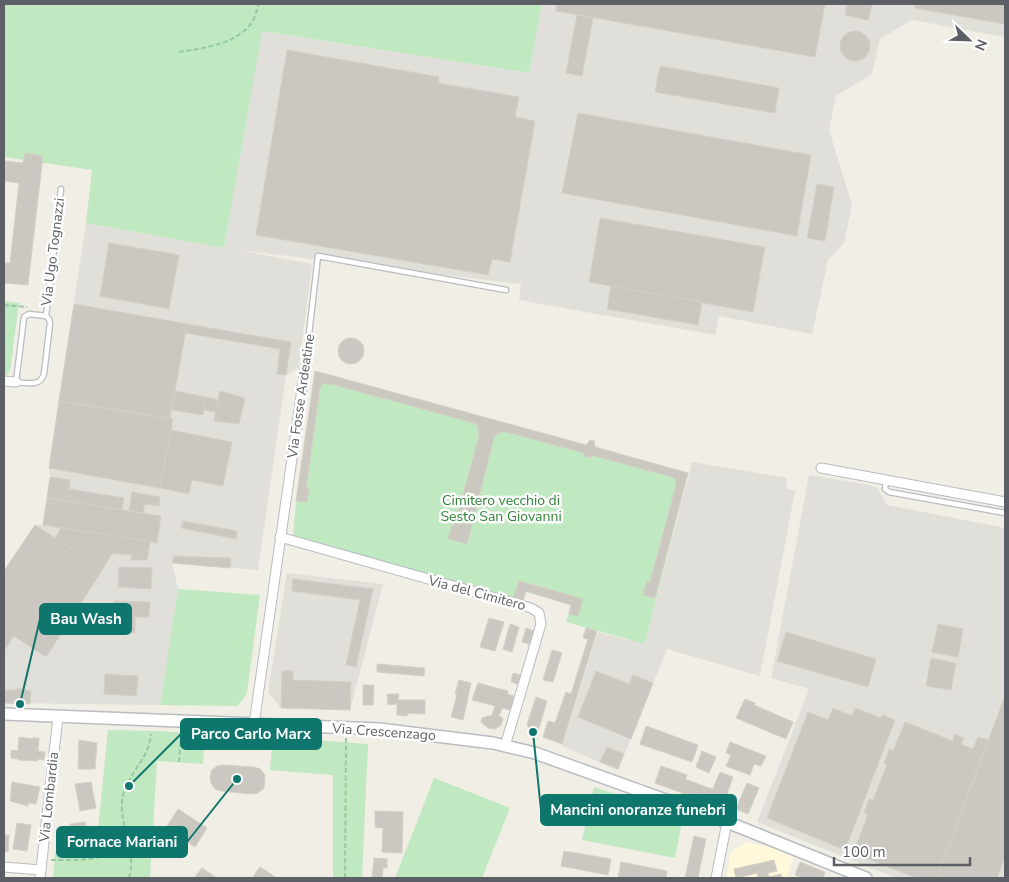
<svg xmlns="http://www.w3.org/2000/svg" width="1009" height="882" font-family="'Nunito Sans',sans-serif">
  <rect width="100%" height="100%" fill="#f0eee5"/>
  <polygon fill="#fff8db" points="747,842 795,852 787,878 726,878 731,852"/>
  <g fill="#e1dfd9">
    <polygon points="542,4 1005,4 1005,37 912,20 880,39 872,74 836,96 829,130 852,205 844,243 828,260 812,334 719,316 715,335 519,300 521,284 237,250 312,264 299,367 286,375 258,570 172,563 178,589 160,705 4,703 4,571 35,525 43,525 50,477 49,467 86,223 224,248 261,31 529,73"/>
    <polygon points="692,462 787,478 786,488 795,491 760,676 667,649 618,770 562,746 598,632 645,644"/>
    <polygon points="809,475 870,485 878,489 887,505 1005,528 1005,878 896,878 757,822 809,689 771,678"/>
    <polygon points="287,573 383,584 350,710 281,708 268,692"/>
  </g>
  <g fill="#c0e9c1">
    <polygon points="4,4 542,4 529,73 262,31 224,248 86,223 92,170 4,157"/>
    <polygon points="4,301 19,303 10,370 8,374 5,375"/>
    <polygon points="315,371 688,473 645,644 566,622 571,605 526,592 523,601 293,536 296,501"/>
    <polygon points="178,589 260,595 247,693 238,706 160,705"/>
    <polygon points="108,730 159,731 205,734 203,764 157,761 150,878 53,878 55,853 78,854 96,849"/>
    <polygon points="273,737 368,744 362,878 333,878 333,775 270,770"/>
    <polygon points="434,778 510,808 482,878 395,878"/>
    <polygon points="594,787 683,816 675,858 582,840"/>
  </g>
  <g fill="#cbc8c2" stroke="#d5d0c3">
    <polygon points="557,4 825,4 815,57 556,11"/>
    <polygon points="847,4 872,4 868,20 845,15"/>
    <polygon points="916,4 1005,4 1005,24 915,8"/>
    <polygon points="577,15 593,18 582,76 566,73"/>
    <circle cx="855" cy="46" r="15"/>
    <polygon points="287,50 439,77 438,83 519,97 515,117 535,121 510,262 492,259 488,275 256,235"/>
    <polygon points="660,66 779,88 775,113 655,92"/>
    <polygon points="578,113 811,155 797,236 562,193"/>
    <polygon points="25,153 43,156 28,285 4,283 4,263 10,263 19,183 4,181 4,161 23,163"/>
    <polygon points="817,184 834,187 825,241 807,238"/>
    <polygon points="600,218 765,247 753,312 589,282"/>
    <polygon points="109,243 179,255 169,309 100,296"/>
    <polygon points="611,286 702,302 698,325 607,309"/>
    <polygon points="74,304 187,324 170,418 59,401"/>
    <polygon points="187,324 291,342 286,375 277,374 280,349 185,333"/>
    <circle cx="351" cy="351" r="13"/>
    <polygon points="315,371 586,445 590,440 594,441 595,447 688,473 655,598 643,595 647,581 650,582 675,489 676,480 672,477 591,455 591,458 583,456 584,453 506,432 501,432 497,434 494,438 467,544 448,539 452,525 454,526 479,437 478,426 474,423 331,384 322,384 320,388 306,489 309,489 307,502 296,501"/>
    <polygon points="175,391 206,397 203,415 172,410"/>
    <polygon points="220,391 245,398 239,424 214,421"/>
    <polygon points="206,397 218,400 216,412 204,410"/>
    <polygon points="59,401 173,419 160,488 49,468"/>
    <polygon points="171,430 232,442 223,486 192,480 189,494 160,488"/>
    <polygon points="50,477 70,480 69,489 124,498 122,510 47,498"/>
    <polygon points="132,492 160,497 159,506 145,504 143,513 129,510"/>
    <polygon points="47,498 161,516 157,543 43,525"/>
    <polygon points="183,521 237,531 236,539 181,528"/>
    <polygon points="35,525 103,569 46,657 14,636 4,651 4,571"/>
    <polygon points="61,528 150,541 147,560 130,560 133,555 112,553 103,569 55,538"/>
    <polygon points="174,556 231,558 230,568 172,563"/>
    <polygon points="119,567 152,568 151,589 118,587"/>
    <polygon points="293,579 373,589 356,667 346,665 360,600 292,591"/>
    <polygon points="519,581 583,599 578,616 569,614 571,605 526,591 523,601 513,598"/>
    <polygon points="114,601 150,602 149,617 135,617 135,633 125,633 126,618 115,618"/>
    <polygon points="489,618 504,622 495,651 480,647"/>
    <polygon points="510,624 519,627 512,652 503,649"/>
    <polygon points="938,624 963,629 958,657 932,652"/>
    <polygon points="526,628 534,631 529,644 522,642"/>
    <polygon points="586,628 597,631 562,744 543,737 548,721 555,723 566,692 571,694 588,639 583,638"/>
    <polygon points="786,632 876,659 868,687 777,661"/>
    <polygon points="552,650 562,653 553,682 543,680"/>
    <polygon points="931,658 956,663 951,690 926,686"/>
    <polygon points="377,664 425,668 424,676 377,672"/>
    <polygon points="282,671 293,671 293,680 351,682 350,710 281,708"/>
    <polygon points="596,671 629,684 633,675 653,683 631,739 578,717"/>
    <polygon points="513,673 520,675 518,684 511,682"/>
    <polygon points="105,674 138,676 136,696 104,694"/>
    <polygon points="459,680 471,683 463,720 451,717 457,695 455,694"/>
    <polygon points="478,683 508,691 507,694 514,696 510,710 502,708 499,716 503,718 501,725 495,729 488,728 481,722 482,718 492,715 495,706 472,700"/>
    <polygon points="363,685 374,685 373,705 363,705"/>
    <polygon points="16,688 31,691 30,704 5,703 5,690 16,690"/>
    <polygon points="387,694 399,694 398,700 425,700 425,714 408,713 407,716 397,715 397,704 388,705"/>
    <polygon points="1005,696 1005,857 997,878 937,878"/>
    <polygon points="536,697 547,701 537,735 531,732 527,725"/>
    <polygon points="745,699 755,703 754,705 793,722 786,739 736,718"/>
    <polygon points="833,708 852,716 855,708 881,718 882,715 895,720 845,850 767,818 808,712 828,720"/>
    <polygon points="905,722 953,741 955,734 964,738 961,744 973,749 978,737 988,740 937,878 916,878 853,853 868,815 864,813 869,799 873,800 887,765 884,764 889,749 893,751"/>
    <polygon points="646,726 698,745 692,762 640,744"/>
    <polygon points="19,737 32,739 32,738 39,738 38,751 45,752 44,760 37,759 37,761 18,760 18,759 11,758 11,750 18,751"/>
    <polygon points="79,740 97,743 95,769 78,769"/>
    <polygon points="730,742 766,756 761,766 754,764 750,775 726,766 731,755 726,753"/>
    <polygon points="607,747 624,754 618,769 600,762"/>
    <polygon points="702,751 716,757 709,773 696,767"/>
    <polygon points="223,765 254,767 260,769 265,775 264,788 258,793 251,794 221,791 215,789 211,783 210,777 212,770 217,766"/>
    <polygon points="661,766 687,775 685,779 706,787 701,800 655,783"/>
    <polygon points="720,772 733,777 722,808 701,800 706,787 713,789"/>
    <polygon points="12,782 40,787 36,804 28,803 28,806 10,801"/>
    <polygon points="91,782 96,808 80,811 75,784"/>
    <polygon points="747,783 759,788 748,814 736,809"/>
    <polygon points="178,809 207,828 195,847 166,828"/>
    <polygon points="375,811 403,812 402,853 382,852 383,828 375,827"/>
    <polygon points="85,822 91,846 74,850 70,824"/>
    <polygon points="17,823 31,825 27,851 13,849"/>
    <polygon points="4,835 9,835 8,852 4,851"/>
    <polygon points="694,836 706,839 698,878 685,878"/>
    <polygon points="564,851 611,859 608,875 561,866"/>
    <polygon points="374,858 387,859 387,868 383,868 382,878 372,878"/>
    <polygon points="774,860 777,871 768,873 769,877 781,874 782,878 758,878 757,873 736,878 734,869"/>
    <polygon points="621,862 667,871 666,878 618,878"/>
    <polygon points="800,862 825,872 823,878 802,878 795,875"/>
    <polygon points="260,867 277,878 252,878"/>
    <polygon points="202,868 217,878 194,878"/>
  </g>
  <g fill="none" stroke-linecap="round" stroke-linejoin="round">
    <g stroke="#b9bcc1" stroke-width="7">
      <g id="service">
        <path d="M46 316 29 314 24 317 16 382C28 383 40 387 44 374L50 323 49 319 46 316 61 189"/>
        <polyline points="305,368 318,256 506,290"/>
        <polyline points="886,480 885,489 889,492 1005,513"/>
      </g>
    </g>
    <g stroke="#b9bcc1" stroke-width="11">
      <g id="minor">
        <polyline points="4,381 16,382"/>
        <polyline points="821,468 1005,502"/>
        <polyline points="280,537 531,608 539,613 541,624 505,746"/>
        <polyline points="254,724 305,368"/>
        <polyline points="4,867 41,870"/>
        <polyline points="40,878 58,717"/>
        <polyline points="716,878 727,822"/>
      </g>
    </g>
    <g stroke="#b9bcc1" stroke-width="14">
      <polyline id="tertiary" points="4,714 379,729 493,743 535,753 727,822 866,878"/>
    </g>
    <g stroke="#97c8a7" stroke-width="2" stroke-dasharray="5 2.5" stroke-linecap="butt">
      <path d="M179 52C204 48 240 44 254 19 256 14 257 9 259 4"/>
      <polyline points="4,305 27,307"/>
      <polyline points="179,762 181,736"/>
      <polyline points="118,849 131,855"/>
      <path d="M51 860C78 860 114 863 128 836"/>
      <path d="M129 878C137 852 120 827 122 801 125 775 149 761 151 734"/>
      <polyline points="345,878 346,738"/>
    </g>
    <use href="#service" stroke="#fff" stroke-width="4.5"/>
    <use href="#minor" stroke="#fff" stroke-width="9"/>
    <use href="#tertiary" stroke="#fff" stroke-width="11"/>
  </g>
  <g text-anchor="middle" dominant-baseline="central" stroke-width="5" stroke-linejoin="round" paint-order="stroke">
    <g font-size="14" fill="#5c6066" stroke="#fff">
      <text transform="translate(53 252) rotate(-83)">Via Ugo Tognazzi</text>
      <text transform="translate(301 396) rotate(-82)">Via Fosse Ardeatine</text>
      <text transform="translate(477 593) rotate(15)">Via del Cimitero</text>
      <text transform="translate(384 732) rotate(4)">Via Crescenzago</text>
      <text transform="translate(49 797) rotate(-84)">Via Lombardia</text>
    </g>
    <g font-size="14" fill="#2f8336" stroke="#fff">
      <text x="501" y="500">Cimitero vecchio di<tspan x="501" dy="16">Sesto San Giovanni</tspan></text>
    </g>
  </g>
  <path fill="none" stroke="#0f766e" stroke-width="2" d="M20 704L40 619M129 786L181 734M533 732L541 810M237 779L187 842"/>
  <g fill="#0f766e" stroke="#fff" stroke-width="2">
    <circle cx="20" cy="704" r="5"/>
    <circle cx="129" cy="786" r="5"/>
    <circle cx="533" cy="732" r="5"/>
    <circle cx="237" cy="779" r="5"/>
  </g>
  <g fill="#0f766e" stroke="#0f766e" stroke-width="2">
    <rect x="40" y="604" width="91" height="30" rx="5"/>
    <rect x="181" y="719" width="140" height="30" rx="5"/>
    <rect x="541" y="795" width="195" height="30" rx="5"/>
    <rect x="57" y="827" width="130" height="30" rx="5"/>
  </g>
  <g font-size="15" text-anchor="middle" font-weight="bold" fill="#fff">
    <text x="86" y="624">Bau Wash</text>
    <text x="251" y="739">Parco Carlo Marx</text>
    <text x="638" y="815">Mancini onoranze funebri</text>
    <text x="122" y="847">Fornace Mariani</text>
  </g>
  <rect width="1009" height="882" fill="none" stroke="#5c6066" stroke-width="10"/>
  <g transform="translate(969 40) rotate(113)" stroke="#ffffff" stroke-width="4" paint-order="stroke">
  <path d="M0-4L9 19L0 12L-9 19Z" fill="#5c6066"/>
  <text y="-8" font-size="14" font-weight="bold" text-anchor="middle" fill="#5c6066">N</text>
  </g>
  <path d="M834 857v8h136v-8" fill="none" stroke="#5c6066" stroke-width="2.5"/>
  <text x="842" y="857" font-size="15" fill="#5c6066" stroke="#ffffff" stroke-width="4" paint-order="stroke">100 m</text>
</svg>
